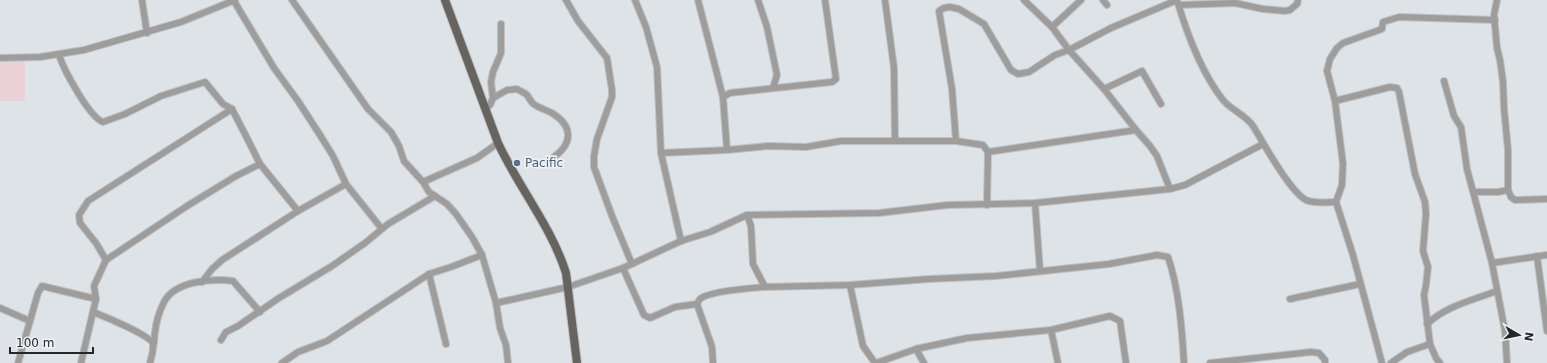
<svg xmlns="http://www.w3.org/2000/svg" width="1547" height="363" font-family="'DejaVu Sans',sans-serif">
  <rect width="100%" height="100%" fill="#dee3e7"/>
  <polygon fill="#ebd1d8" points="0,61 25,62 25,101 0,101"/>
  <g fill="none" stroke-linecap="round" stroke-linejoin="round">
    <g stroke="#bdc1c4" stroke-width="8">
      <g id="minor">
        <polyline points="142,0 147,33"/>
        <polyline points="292,0 368,109 391,132 399,146 404,161 423,182 429,192 447,204 456,214 472,237 482,255 496,303 500,328 506,345 508,363"/>
        <polyline points="566,0 578,21 607,58 612,90 612,97 597,139 594,156 594,167 612,216 632,264"/>
        <polyline points="635,0 646,27 657,67 661,153 681,241"/>
        <polyline points="698,0 723,97 727,150"/>
        <polyline points="758,0 767,27 777,75 773,88"/>
        <polyline points="885,0 894,68 895,140"/>
        <polyline points="1024,0 1052,27 1069,50 1104,89 1136,130 1150,146 1157,156 1170,189"/>
        <polyline points="1103,0 1107,5"/>
        <path d="M1177 0C1187 34 1201 72 1223 100 1231 110 1246 115 1253 126 1263 142 1290 192 1306 200 1315 204 1327 202 1336 202"/>
        <polyline points="1497,0 1494,15 1497,48 1500,60 1503,82 1504,108 1508,150 1508,190 1511,197 1515,200 1547,199"/>
        <polyline points="234,1 274,68 298,101 320,135 333,156 346,184 382,229"/>
        <polyline points="1179,5 1235,3 1263,9 1285,11 1290,10 1297,4 1298,0"/>
        <polyline points="1052,27 1081,0"/>
        <path d="M59 55C64 70 89 117 103 122L125 114 161 96 205 82 223 104 232 109 247 138 260 164 298 211"/>
        <polyline points="0,58 40,57 84,50 181,22 235,0"/>
        <polyline points="1444,81 1454,116 1461,127 1467,169 1492,263 1505,331 1507,363"/>
        <polyline points="1104,89 1142,71 1161,104"/>
        <polyline points="723,97 730,93 832,82 836,79 825,0"/>
        <path d="M493 98 507 90 517 89C520 91 525 93 527 95 530 99 531 103 535 105 540 108 546 110 552 113 573 126 573 143 554 157"/>
        <polyline points="1335,101 1390,87 1397,88 1399,92 1415,174 1425,202 1426,214 1423,251 1428,267 1426,285 1424,295 1430,344 1436,358 1440,363"/>
        <polyline points="485,109 490,105 493,98 491,82 493,72 501,53 501,24"/>
        <polyline points="956,141 952,89 939,11 944,8 950,7 959,9 984,24 1011,70 1018,74 1029,72 1055,55 1069,50 1111,28 1177,0"/>
        <polyline points="661,153 727,150 768,146 806,147 841,141 956,141 983,145 988,152"/>
        <polyline points="423,182 477,158 498,143"/>
        <polyline points="1474,192 1498,192 1508,190"/>
        <polyline points="1035,203 1040,271"/>
        <polyline points="987,205 988,152 1136,130"/>
        <path d="M747 215 751 226 753 264 765 287 850 285 929 279 996 276 1109 264 1157 255 1168 257C1179 289 1182 329 1184 363"/>
        <polyline points="1537,256 1547,331"/>
        <polyline points="106,260 96,243 80,223 79,215 88,201 232,109"/>
        <polyline points="1492,263 1547,255"/>
        <path d="M623 268 644 315 650 318 675 307 697 304C698 302 699 300 700 299 709 291 752 288 765 287"/>
        <polyline points="429,274 446,344"/>
        <polyline points="202,282 212,269 222,260 298,211 346,184"/>
        <polyline points="850,285 863,346 875,363"/>
        <polyline points="1290,299 1360,284"/>
        <polyline points="496,303 568,287 623,268 681,241 710,232 747,215 879,213 948,205 1035,203 1170,189 1185,185 1263,144"/>
        <polyline points="697,304 712,347 713,363"/>
        <polyline points="0,308 30,321"/>
        <path d="M93 312C103 316 152 336 153 344 154 350 151 358 150 363"/>
        <path d="M1427 324C1446 306 1473 300 1497 291"/>
        <polyline points="1051,330 1058,363"/>
        <polyline points="221,340 226,332 238,326 279,298 332,266 365,243 388,224 435,196"/>
        <path d="M153 347C155 342 154 337 155 332 156 323 160 310 164 302 175 281 212 278 233 281L260 312"/>
        <polyline points="916,349 924,363"/>
        <polyline points="18,363 38,293 42,286 96,299"/>
        <polyline points="81,363 96,299 94,286 106,260 187,206 236,176 260,164"/>
        <polyline points="282,363 298,352 327,341 429,274 451,267 482,255"/>
        <polyline points="876,363 916,349 967,338 1051,330 1110,316 1120,321 1126,363"/>
        <polyline points="1210,363 1311,352 1319,353 1325,360 1325,363"/>
        <polyline points="1382,363 1353,255 1336,202 1342,185 1343,164 1335,101 1327,71 1330,59 1337,48 1343,43 1382,29 1383,22 1399,17 1495,20"/>
        <polyline points="1391,363 1407,352 1430,344"/>
      </g>
    </g>
    <g stroke="#bdc1c4" stroke-width="10">
      <path id="major" d="M445 0 498 143C519 188 551 226 566 273L577 363"/>
    </g>
    <use href="#minor" stroke="#9f9d9b" stroke-width="6"/>
    <use href="#major" stroke="#676460" stroke-width="8"/>
  </g>
  <circle fill="#5c6f8a" stroke="#ecf1f5" stroke-width="1.5" cx="517" cy="163" r="4"/>
  <g text-anchor="middle" dominant-baseline="central" stroke-width="3.5" stroke-linejoin="round" paint-order="stroke">
    <g font-size="12" fill="#4e5e75" stroke="#ecf1f5" text-anchor="start">
      <text x="525" y="163">Pacific</text>
    </g>
  </g>
  <g transform="translate(1519 335) rotate(99)" stroke="#ecf1f5" stroke-width="3" paint-order="stroke">
  <path d="M0-3L7 15L0 10L-7 15Z" fill="#242627"/>
  <text y="-6" font-size="11" font-weight="bold" text-anchor="middle" fill="#242627">N</text>
  </g>
  <path d="M10 347v6h83v-6" fill="none" stroke="#242627" stroke-width="2"/>
  <text x="16" y="347" font-size="12" fill="#242627" stroke="#ecf1f5" stroke-width="3" paint-order="stroke">100 m</text>
</svg>
